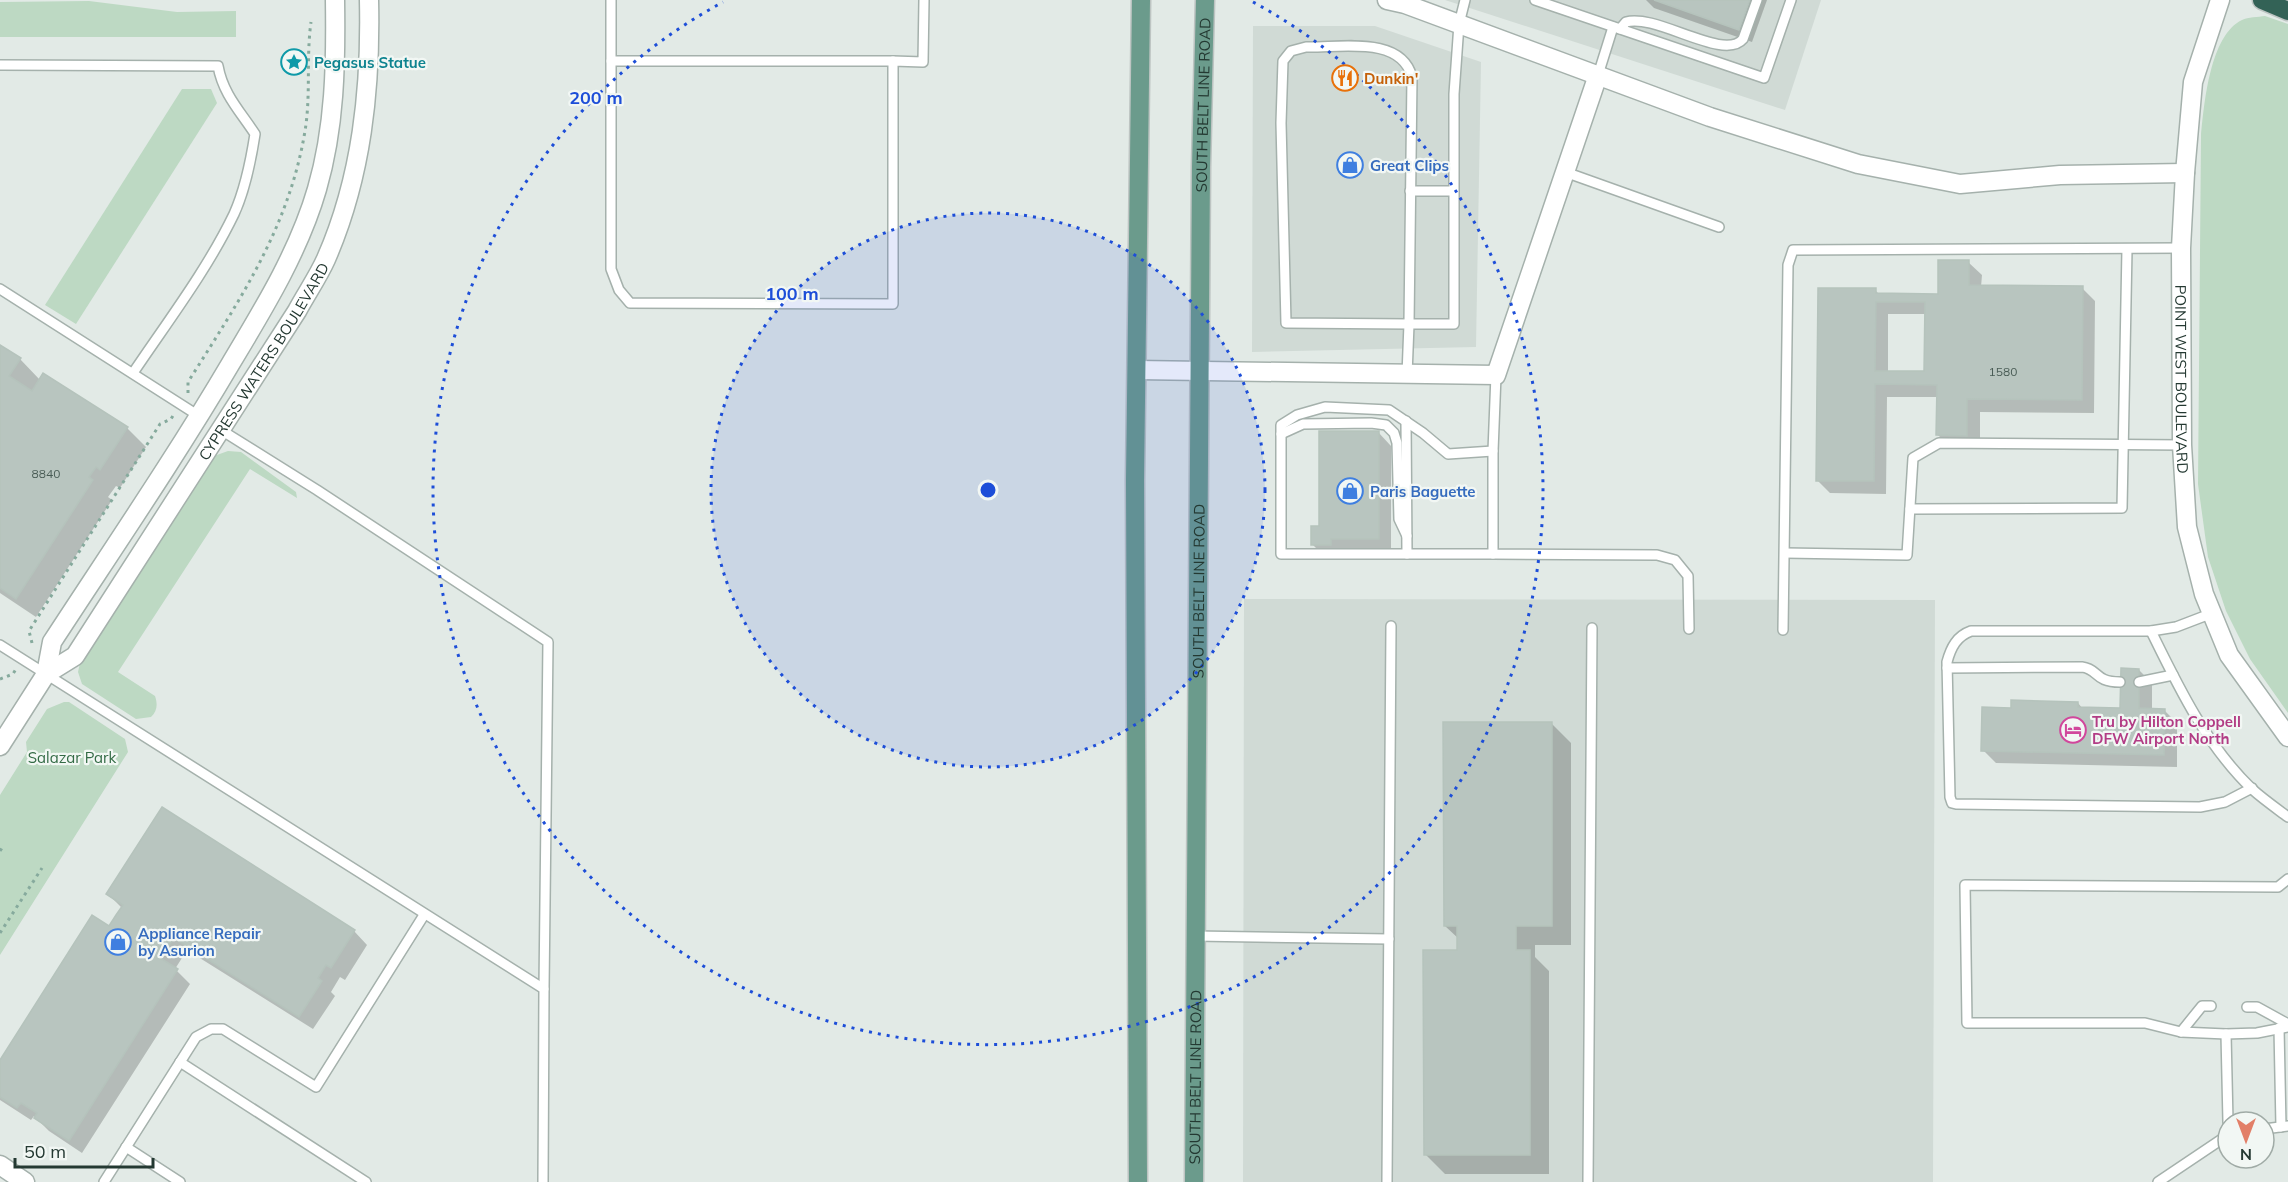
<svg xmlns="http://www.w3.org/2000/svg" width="2288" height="1182" font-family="Mulish,sans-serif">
  <rect width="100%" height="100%" fill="#e2eae6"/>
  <g fill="#d0dad5">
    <polygon points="1445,0 1821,0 1785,110"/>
    <polygon points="1253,26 1375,26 1481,62 1476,347 1252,352"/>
    <polygon points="1244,599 1935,600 1933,1182 1243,1182"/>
  </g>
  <g fill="#bdd9c3">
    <polygon points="89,1 177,12 236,11 236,37 0,37 0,2"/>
    <path d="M2265 16 2288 24V713L2250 659 2226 611 2208 557 2198 484 2201 136C2204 104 2210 35 2242 20 2248 17 2258 17 2265 16Z"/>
    <polygon points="182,89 211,89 217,103 76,324 45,305"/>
    <path d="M228 451 241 452 296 492 297 498 250 469 118 672 155 696C158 705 157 711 151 717L136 719 82 684 78 672 80 663 214 456Z"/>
    <polygon points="64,702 69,702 125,739 128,752 0,955 0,795 27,752 26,742 47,709"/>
  </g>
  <g fill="#0003" fill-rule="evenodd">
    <polygon points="1646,0 1767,0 1752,42 1654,8"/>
    <path d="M1968 262 1982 275 1981 287 2082 288 2095 301 2094 413 1980 412V449L1951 448 1938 435V397H1887L1886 494 1830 493 1817 480 1875 290 1880 295H1939ZM1888 314H1926L1925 373 1888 372Z"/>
    <polygon points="0,347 20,359 40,380 127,428 146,447 120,488 116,486 108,497 112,500 36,617 0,593"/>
    <polygon points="1378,432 1391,446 1391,551 1326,558 1312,544"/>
    <polygon points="2139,670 2152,683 2152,710 2164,710 2177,723 2177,767 1996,763 1983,750 2013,709 2078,703 2083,709 2121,709"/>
    <polygon points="1552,724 1571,743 1571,945 1535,945 1535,957 1549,971 1549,1174 1445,1174 1425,1154 1459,951 1459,939 1445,926"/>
    <polygon points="162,810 354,931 367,945 345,980 340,977 331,992 335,996 313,1029 187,950 175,969 190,984 82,1153 49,1131 34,1116 31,1120 0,1100 0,1062 110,928 122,908 108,894"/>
  </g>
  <g fill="#b8c5bf" stroke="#b5c3bc" stroke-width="1.5" fill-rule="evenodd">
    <polygon points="1654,0 1750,0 1739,30"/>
    <path d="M1938 260H1969V285L2083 286 2082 400 1967 399V436L1936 435 1937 385 1875 384 1874 481H1816L1818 288H1876V293L1938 294ZM1876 302H1925L1924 371H1875Z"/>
    <polygon points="0,345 21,358 9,376 32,391 43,373 128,427 100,470 96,467 89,477 93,480 16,599 0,588"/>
    <polygon points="1319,431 1379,431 1379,539 1331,539 1331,545 1311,545 1311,526 1319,526"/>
    <polygon points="2121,668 2139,669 2139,708 2165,709 2164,755 1981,751 1982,707 2011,708 2011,700 2078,702 2078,707 2120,708"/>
    <polygon points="1443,722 1552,722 1552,926 1516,926 1516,950 1530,950 1530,1155 1424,1155 1423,950 1457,950 1457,926 1444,926"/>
    <polygon points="162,807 355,930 331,968 326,965 318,978 322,981 299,1017 174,938 160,958 178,969 69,1141 34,1118 37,1113 21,1103 17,1108 0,1097 0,1060 92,915 109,926 116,915 123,905 106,894"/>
  </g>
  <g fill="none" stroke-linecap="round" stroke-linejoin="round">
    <g stroke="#a5b1ac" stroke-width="12">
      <g id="service">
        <polyline points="611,0 611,269 619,290 630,303 893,304 893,61 923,62 924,0"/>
        <polyline points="1535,0 1764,78 1791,0"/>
        <path d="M1620 29 1626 22C1656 13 1724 62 1743 39L1757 0"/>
        <path d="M1306 47C1340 48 1401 35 1412 77L1409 324 1286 323 1281 123 1283 61 1291 51Z"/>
        <polyline points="611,61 893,61"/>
        <path d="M0 65 218 66C223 94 240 111 255 134 251 160 245 190 234 214 207 270 168 321 133 373"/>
        <polyline points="1598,75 1613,27"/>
        <polyline points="1565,172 1719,227"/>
        <polyline points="1410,191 1453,191"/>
        <polyline points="0,289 199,416"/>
        <polyline points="1407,375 1409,324 1454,324 1454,94 1459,24 1465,0"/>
        <polyline points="1496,375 1493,451 1493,554 1657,555 1675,560 1688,576 1689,629"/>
        <polyline points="1406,421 1407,554"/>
        <polyline points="221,430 317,490 548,642 544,989"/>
        <polyline points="1281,434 1303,424 1371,423 1386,425 1394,433 1397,443 1399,519 1407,536"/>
        <polyline points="1493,451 1448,454 1423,433 1389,410 1325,407 1297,415 1281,425 1281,554 1493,554"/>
        <polyline points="1910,509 2122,508 2127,249"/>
        <polyline points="1785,553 1907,555 1913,458 1939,443 2182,445"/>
        <path d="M2210 614 2176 627 2151 631H1971C1957 636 1951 647 1947 662L1950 797 1952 803 1956 804 2200 807 2225 802 2252 788"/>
        <polyline points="1783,630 1788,265 1793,250 2181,248"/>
        <path d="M2151 631C2178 686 2206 745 2252 789 2263 799 2276 808 2288 817"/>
        <polyline points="0,645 544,989 543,1182"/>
        <path d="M1947 668 2082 667C2099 669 2094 682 2120 682"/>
        <polyline points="2139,682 2173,675"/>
        <polyline points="2288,879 2278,887 1965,885 1967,1023 2145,1023 2181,1032 2226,1034 2257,1033 2288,1027"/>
        <polyline points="1195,936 1389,939"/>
        <polyline points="2247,1007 2257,1007 2288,1024"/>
        <polyline points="2279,1028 2281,1127"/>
        <polyline points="2181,1032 2202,1006 2211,1006"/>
        <polyline points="2226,1034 2228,1122"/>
        <polyline points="180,1062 366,1182"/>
        <polyline points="2264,1129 2288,1126"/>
        <polyline points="126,1147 180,1182"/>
        <polyline points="104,1182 196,1037 211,1029 223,1029 316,1087 424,915"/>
        <polyline points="1387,1182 1391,626"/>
        <polyline points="1588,1182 1592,628"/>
        <polyline points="2158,1182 2228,1135"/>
      </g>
    </g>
    <g stroke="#a5b1ac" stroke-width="21">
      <g id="minor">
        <polyline points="1387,0 1405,4 1710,117 1858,164 1960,184 2060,175 2185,173"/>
        <path id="s1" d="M2220 0 2193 82 2185 173 2181 248 2182 445 2187 527 2204 594 2229 655 2288 737"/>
        <polyline points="1137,370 1496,375 1598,75"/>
        <polyline points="0,1165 25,1182"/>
      </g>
    </g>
    <g stroke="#a5b1ac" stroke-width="21">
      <g id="tertiary">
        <path id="s2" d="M46 674 75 656 297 311C306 294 318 277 326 259 362 177 371 88 369 0"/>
        <path d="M0 746 46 674 52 642C112 550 175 458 231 363 264 308 299 251 317 189 335 127 336 64 335 0"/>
      </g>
    </g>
    <g stroke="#bdc4c2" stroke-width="21">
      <g id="primary">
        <polyline points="1138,1182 1135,480 1141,0"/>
        <path id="s3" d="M1194 1182 1201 167 1205 0"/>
      </g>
    </g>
    <g stroke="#bdc4c2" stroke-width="21">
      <polyline id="motorway" points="2262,0 2288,11"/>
    </g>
    <g stroke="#86aa9d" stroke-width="3" stroke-dasharray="3 4.5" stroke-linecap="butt">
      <path d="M188 393V382C239 301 289 228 305 131 311 95 306 58 311 22"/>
      <polyline points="32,643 29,631 160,424 171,419 174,414"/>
      <polyline points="0,679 13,674 16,669"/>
      <polyline points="0,851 4,845"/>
      <polyline points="0,933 42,868"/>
    </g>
    <use href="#service" stroke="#fff" stroke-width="9"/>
    <use href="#minor" stroke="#fff" stroke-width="18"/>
    <use href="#tertiary" stroke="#fff" stroke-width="18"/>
    <use href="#primary" stroke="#6b9b8c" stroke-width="18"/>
    <use href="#motorway" stroke="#336256" stroke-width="18"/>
  </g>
  <circle cx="988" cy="490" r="277" fill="#1d4ed8" fill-opacity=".12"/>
  <g fill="none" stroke="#1d4ed8" stroke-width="3" stroke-dasharray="3 6">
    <circle cx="988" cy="490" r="277"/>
    <path d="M1253 2A555 555 0 1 1 723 2"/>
  </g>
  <defs>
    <g id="sight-ring" transform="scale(1.35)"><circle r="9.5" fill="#f2f7f4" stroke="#0f9aa8" stroke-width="1.5"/><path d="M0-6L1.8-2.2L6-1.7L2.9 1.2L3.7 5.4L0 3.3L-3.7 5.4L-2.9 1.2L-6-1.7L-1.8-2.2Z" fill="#0f9aa8"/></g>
    <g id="restaurant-ring" transform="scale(1.35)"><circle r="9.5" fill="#f2f7f4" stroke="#e8710a" stroke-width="1.5"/><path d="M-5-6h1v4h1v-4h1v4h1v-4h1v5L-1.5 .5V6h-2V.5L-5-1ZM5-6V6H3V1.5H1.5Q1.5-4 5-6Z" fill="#e8710a"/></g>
    <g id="shop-ring" transform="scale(1.35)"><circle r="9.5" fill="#f2f7f4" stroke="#3f7fe0" stroke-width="1.5"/><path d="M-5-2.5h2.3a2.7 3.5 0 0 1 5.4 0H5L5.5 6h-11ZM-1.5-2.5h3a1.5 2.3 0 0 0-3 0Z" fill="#3f7fe0"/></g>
    <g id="hotel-ring" transform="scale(1.35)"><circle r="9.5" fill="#f2f7f4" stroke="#d1479c" stroke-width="1.5"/><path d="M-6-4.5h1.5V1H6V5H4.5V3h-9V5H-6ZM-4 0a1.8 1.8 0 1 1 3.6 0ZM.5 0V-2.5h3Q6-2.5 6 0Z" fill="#d1479c"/></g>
  </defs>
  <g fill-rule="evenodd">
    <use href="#sight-ring" x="294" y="62"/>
    <use href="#restaurant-ring" x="1345" y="78"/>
    <use href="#shop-ring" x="1350" y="165"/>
    <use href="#shop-ring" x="1350" y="491"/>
    <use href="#hotel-ring" x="2073" y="730"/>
    <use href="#shop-ring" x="118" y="942"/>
  </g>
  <g text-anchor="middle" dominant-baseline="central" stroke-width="4.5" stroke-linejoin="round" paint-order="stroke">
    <g font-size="12" fill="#495c55">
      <text x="2003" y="371">1580</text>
      <text x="46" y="473">8840</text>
    </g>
    <g font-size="15" font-weight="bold" fill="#0d838f" stroke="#f2f7f4" text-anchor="start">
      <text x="314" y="62">Pegasus Statue</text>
    </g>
    <g font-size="15" font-weight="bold" fill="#c56008" stroke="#f2f7f4" text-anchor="start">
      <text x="1364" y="78">Dunkin'</text>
    </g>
    <g font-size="15" fill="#243932" stroke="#f2f7f4">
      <text stroke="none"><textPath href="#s3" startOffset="1077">SOUTH BELT LINE ROAD</textPath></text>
      <text stroke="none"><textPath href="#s2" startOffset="384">CYPRESS WATERS BOULEVARD</textPath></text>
      <text stroke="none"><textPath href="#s1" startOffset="384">POINT WEST BOULEVARD</textPath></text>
      <text stroke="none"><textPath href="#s3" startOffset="591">SOUTH BELT LINE ROAD</textPath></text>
      <text stroke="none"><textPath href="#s3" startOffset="105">SOUTH BELT LINE ROAD</textPath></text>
    </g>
    <g font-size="15" font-weight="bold" fill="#366cbe" stroke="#f2f7f4" text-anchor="start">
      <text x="1370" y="165">Great Clips</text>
      <text x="1370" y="491">Paris Baguette</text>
      <text x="138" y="933">Appliance Repair<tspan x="138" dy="17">by Asurion</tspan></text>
    </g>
    <g font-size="15" font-weight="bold" fill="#b23c85" stroke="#f2f7f4" text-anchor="start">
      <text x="2092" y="721">Tru by Hilton Coppell<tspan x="2092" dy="17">DFW Airport North</tspan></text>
    </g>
    <g font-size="15" fill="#336b45" stroke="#f2f7f4">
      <text x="72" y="757">Salazar Park</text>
    </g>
  </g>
  <circle cx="988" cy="490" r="9" fill="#1d4ed8" stroke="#f2f7f4" stroke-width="3"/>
  <g font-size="18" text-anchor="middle" font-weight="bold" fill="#1d4ed8" stroke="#f2f7f4" stroke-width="4.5" stroke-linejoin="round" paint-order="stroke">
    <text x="596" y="104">200 m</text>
    <text x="792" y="300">100 m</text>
  </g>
  <g transform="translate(2246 1140) rotate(180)"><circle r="28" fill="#f2f7f4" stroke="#a0aba6" stroke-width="1.5"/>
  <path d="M0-4.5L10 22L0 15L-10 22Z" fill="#e27f68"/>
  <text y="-9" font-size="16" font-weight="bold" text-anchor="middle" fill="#243932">N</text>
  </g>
  <path d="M15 1158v9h138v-9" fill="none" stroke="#243932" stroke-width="3"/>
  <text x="24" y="1158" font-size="18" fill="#243932" stroke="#f2f7f4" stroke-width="4.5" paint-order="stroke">50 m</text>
</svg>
